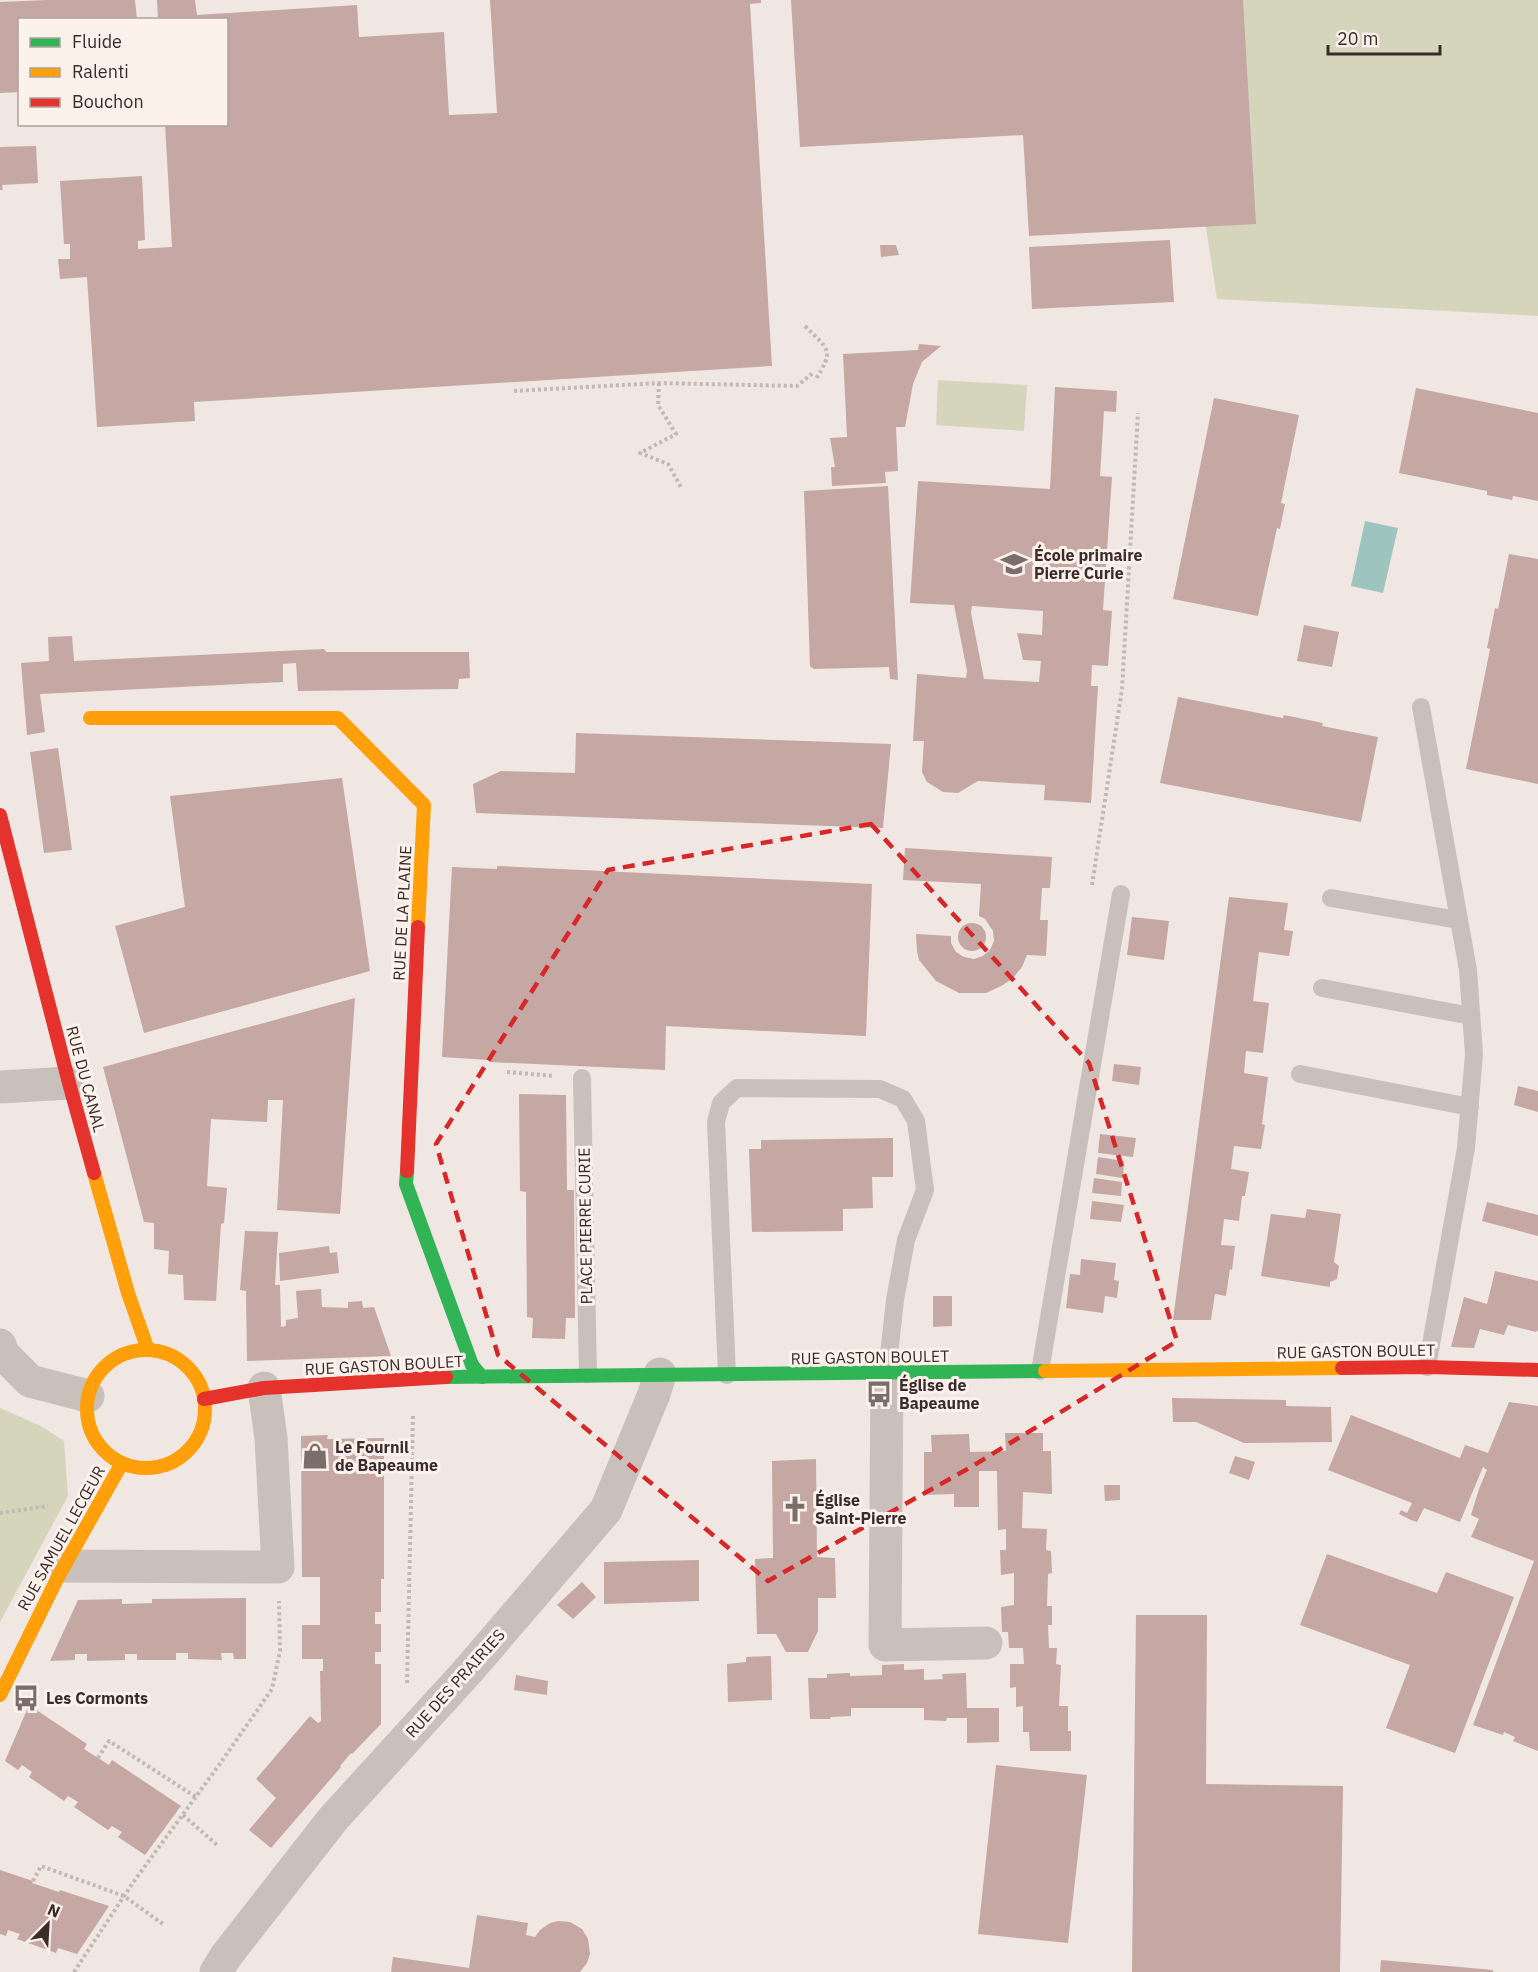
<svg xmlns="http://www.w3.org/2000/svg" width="1538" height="1972" font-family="'IBM Plex Sans',sans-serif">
  <rect width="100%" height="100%" fill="#f0e7e3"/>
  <g fill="#d5d5bc">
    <polygon points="1171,0 1538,0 1538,316 1217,299"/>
    <polygon points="938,380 1027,385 1024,431 936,425"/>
    <polygon points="0,1408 41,1426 64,1441 68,1496 0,1622"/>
  </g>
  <polygon fill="#9dc4be" points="1365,521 1398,528 1383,593 1351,586"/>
  <g fill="#c5a7a3" fill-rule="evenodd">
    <polygon points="47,0 135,0 137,20 20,20 20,92 0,93 0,2"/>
    <polygon points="157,0 195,0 197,15 357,5 359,37 444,32 449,115 497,113 490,0 761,0 761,3 750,4 772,366 194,402 195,421 97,427 87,277 60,279 58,259 70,259 70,244 64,244 60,181 142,176 145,240 138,241 138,249 172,247 165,124 226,124 226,20 158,20"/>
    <polygon points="791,0 1243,0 1256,224 1029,236 1023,135 800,147"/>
    <polygon points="36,146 38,183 2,185 3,190 0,190 0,147"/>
    <polygon points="1170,240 1174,302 1032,309 1029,247"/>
    <polygon points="880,245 896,245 899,255 881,257"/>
    <polygon points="919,344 941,346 922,362 913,384 905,427 896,427 898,471 885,472 886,483 832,486 831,467 835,467 830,438 847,437 843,354 918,350"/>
    <path d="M1055 387 1117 391 1116 412 1104 411 1100 476 1112 477 1103 610 1112 611 1108 666 1092 665 1091 686H1098L1091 803 1044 800 1045 785 978 781 958 793 943 792 927 782 922 772 924 741H913L917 674 966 678 967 671 954 605 910 603 918 481 1050 489ZM972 606 1043 611 1042 635 1017 633 1023 660 1041 661 1039 682 984 679 971 613Z"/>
    <polygon points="1416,388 1538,413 1538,501 1513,496 1512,500 1487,495 1487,491 1399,473"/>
    <polygon points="1214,398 1299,415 1281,503 1285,504 1280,529 1277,528 1258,616 1173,599"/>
    <polygon points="888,486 898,680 890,679 889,667 814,669 810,666 804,491"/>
    <polygon points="1509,554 1538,559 1538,784 1466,769 1490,649 1487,648 1495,608 1498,609"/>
    <polygon points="1304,625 1339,632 1332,667 1297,661"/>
    <polygon points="72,636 74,661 324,649 326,652 469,652 470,678 459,679 458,689 298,691 296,663 283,664 283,682 40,694 45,732 27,735 21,663 49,661 48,637"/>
    <polygon points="1178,697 1283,718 1284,715 1323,723 1322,726 1378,737 1361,822 1160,783"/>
    <polygon points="576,733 891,744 883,828 476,813 473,784 501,771 575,773"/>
    <polygon points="58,748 72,850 44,853 30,752"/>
    <polygon points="342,778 370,971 144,1033 115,926 185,907 170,796"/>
    <polygon points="905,848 1052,857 1050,888 1042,888 1040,920 1048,920 1046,956 1027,955 1022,967 1013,978 1003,985 986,993 959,993 936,981 919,960 917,951 916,934 951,936 951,943 956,952 964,957 974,959 983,956 990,950 994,941 993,931 985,919 979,916 981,884 903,880"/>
    <polygon points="497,866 872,884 866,1036 666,1026 665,1070 490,1062 489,1060 442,1057 452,867 497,869"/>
    <polygon points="1229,897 1288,903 1284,930 1293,931 1289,956 1259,952 1253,1001 1269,1003 1263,1053 1246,1051 1244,1073 1268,1077 1262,1124 1265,1125 1261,1149 1234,1146 1231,1169 1249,1172 1245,1196 1242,1196 1239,1221 1224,1219 1221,1245 1235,1246 1232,1270 1230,1269 1226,1296 1215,1294 1211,1320 1173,1320"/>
    <polygon points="1132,917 1169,921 1164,960 1127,955"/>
    <circle cx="972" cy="937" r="14"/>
    <polygon points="355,998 340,1214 277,1210 283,1100 268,1100 267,1122 211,1119 207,1186 227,1188 224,1223 221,1224 216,1301 184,1300 183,1275 168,1274 169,1251 154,1249 154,1223 144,1222 103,1067"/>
    <polygon points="1114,1064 1141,1067 1139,1085 1112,1081"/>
    <polygon points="1518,1086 1538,1091 1538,1112 1514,1105"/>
    <polygon points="519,1094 566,1095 567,1190 574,1190 575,1318 566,1318 565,1339 532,1338 533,1318 527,1317 526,1192 520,1191"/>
    <polygon points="1100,1134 1136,1138 1133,1157 1098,1153"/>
    <polygon points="893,1138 893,1177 872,1177 873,1208 843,1209 843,1231 752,1232 749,1149 761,1149 761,1140"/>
    <polygon points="1098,1157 1124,1161 1123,1178 1096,1174"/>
    <polygon points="1094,1178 1122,1182 1121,1196 1092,1193"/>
    <polygon points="1092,1201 1124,1205 1121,1222 1090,1219"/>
    <polygon points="1487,1202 1538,1215 1538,1236 1482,1221"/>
    <polygon points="1307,1209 1341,1214 1334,1262 1339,1266 1337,1279 1330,1282 1330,1287 1261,1276 1271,1214 1305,1218"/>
    <polygon points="245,1231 278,1232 275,1285 280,1285 281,1327 286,1326 286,1320 298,1318 296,1291 321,1289 322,1307 348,1308 348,1302 362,1301 363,1308 374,1307 391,1356 247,1361 246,1291 240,1290"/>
    <polygon points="329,1246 330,1253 337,1252 339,1273 280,1281 279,1253"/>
    <polygon points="1081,1259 1116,1263 1114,1280 1119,1281 1117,1298 1105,1296 1103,1313 1066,1308 1070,1274 1080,1275"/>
    <polygon points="1495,1271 1538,1281 1538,1330 1536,1332 1508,1325 1504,1335 1480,1329 1474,1348 1451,1347 1464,1297 1487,1304"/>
    <polygon points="933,1296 952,1296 952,1326 933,1327"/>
    <polygon points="1172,1398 1286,1400 1286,1406 1331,1407 1332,1442 1244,1443 1196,1422 1173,1422"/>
    <polygon points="1509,1402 1538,1406 1538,1751 1513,1741 1515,1737 1504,1732 1503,1735 1473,1725 1534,1561 1471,1537 1479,1519 1471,1515 1479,1489 1487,1470 1483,1467 1460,1522 1424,1508 1417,1522 1411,1520 1399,1514 1401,1510 1407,1513 1412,1503 1328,1470 1351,1415 1460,1458 1465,1445 1488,1453"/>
    <polygon points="1005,1433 1043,1433 1043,1451 1051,1451 1052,1494 1023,1492 1022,1528 1047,1529 1046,1550 1051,1551 1052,1573 1048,1574 1047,1606 1052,1606 1052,1625 1048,1625 1049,1648 1057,1648 1056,1664 1061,1665 1059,1706 1068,1706 1068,1731 1071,1731 1071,1751 1030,1751 1029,1732 1023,1732 1023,1706 1016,1707 1016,1687 1010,1688 1010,1664 1024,1664 1023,1648 1009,1648 1008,1632 1002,1632 1001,1607 1014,1605 1014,1573 1001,1575 1000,1550 1006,1550 1006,1529 998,1530 997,1471 979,1471 979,1507 954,1507 954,1494 924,1495 924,1452 932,1452 931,1435 969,1434 970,1452 1006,1451"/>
    <polygon points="328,1435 327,1439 384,1438 384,1579 381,1579 381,1612 375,1612 375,1624 381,1624 381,1652 375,1652 375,1664 381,1664 381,1724 352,1754 351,1753 340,1766 341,1767 271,1848 249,1830 276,1798 256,1779 310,1716 318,1723 321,1721 320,1671 323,1671 323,1659 302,1659 302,1625 320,1625 320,1577 302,1577 301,1436"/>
    <polygon points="1235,1456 1255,1462 1249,1480 1229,1473"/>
    <polygon points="816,1459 817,1557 835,1558 836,1596 836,1598 818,1598 818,1631 808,1652 786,1652 776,1634 757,1634 755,1559 773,1558 772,1461"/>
    <polygon points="1104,1485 1120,1485 1120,1500 1105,1501"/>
    <polygon points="1327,1554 1437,1593 1446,1572 1514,1597 1455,1753 1386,1728 1410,1665 1300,1625"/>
    <polygon points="699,1560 699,1601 604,1604 604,1562"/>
    <polygon points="582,1582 596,1597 573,1619 557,1605"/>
    <polygon points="246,1598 246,1659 234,1659 233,1653 221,1653 222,1660 188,1659 188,1653 176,1653 176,1660 137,1660 137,1654 125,1654 125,1660 87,1661 87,1654 75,1654 75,1660 50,1661 78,1600 122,1599 122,1604 152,1603 152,1599"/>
    <polygon points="1136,1615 1207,1615 1206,1784 1343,1786 1340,1972 1132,1972"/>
    <polygon points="771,1656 772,1700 728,1702 727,1664 746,1662 746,1657"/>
    <polygon points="904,1664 904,1670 924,1669 924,1680 943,1679 942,1674 966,1673 967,1708 999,1708 999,1742 967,1743 967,1718 947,1718 946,1721 924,1720 924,1708 851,1708 851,1716 831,1717 830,1719 810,1719 808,1678 827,1678 827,1674 850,1673 850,1676 882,1675 882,1665"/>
    <polygon points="516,1675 548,1681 547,1695 514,1690"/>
    <polygon points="29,1705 87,1744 84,1749 109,1765 112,1760 181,1806 145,1855 118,1837 122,1832 112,1826 108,1830 74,1807 78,1802 68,1796 64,1801 29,1777 32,1772 22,1765 18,1770 5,1761"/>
    <polygon points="996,1765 1087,1775 1068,1943 978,1934"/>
    <polygon points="0,1870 33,1881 32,1883 59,1892 60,1890 109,1906 77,1954 58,1948 56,1953 17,1939 20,1934 8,1930 6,1936 0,1934"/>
    <polygon points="477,1915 528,1923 526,1935 535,1937 540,1930 550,1923 558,1921 570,1922 582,1929 588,1939 590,1954 587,1963 580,1972 391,1972 393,1957 469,1968"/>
    <polygon points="1381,1960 1493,1970 1493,1972 1380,1972"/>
  </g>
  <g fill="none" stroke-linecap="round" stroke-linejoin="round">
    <g stroke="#c2b8b4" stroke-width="4" stroke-dasharray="3 3" stroke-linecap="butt">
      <path d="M805 326C829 350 835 350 815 380"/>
      <polyline points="659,383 658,405 676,434 640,453 668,464 682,489"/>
      <polyline points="514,391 659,383 797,386 814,372"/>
      <polyline points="1092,885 1122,689 1138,413"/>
      <polyline points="507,1072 554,1076"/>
      <polyline points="0,1513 48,1506"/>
      <polyline points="407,1683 413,1414"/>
      <polyline points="98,1758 109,1741 196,1797"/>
      <polyline points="183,1815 217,1845"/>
      <polyline points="33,1881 41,1866 124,1896 163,1924"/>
      <polyline points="74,1972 132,1884 219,1765 272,1689 280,1651 279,1601"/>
    </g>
    <g stroke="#c9c0bc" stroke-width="18">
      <polyline points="1421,707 1468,970 1474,1054 1466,1148 1427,1367"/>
      <polyline points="1331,898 1458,920"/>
      <polyline points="1322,988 1471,1016"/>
      <polyline points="1300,1074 1470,1107"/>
      <polyline points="582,1078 588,1374"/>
      <polyline points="1040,1371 1121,894"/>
      <polyline points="727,1375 716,1122 721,1103 737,1088 880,1089 903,1099 916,1121 925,1190 906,1240 895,1300 887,1373"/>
    </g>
    <g stroke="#c9c0bc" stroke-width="33">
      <polyline points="0,1087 69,1083"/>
      <polyline points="0,1345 3,1354 30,1381 88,1396"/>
      <polyline points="887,1373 885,1645 986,1643"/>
      <polyline points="63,1566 278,1567 271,1438 264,1388"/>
      <polyline points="216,1972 226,1956 333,1819 467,1672 606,1510 654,1394 660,1374"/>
    </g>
    <g stroke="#30b455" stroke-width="14">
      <polyline points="407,1171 406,1184 472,1365 482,1377"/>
      <polyline points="446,1377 1045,1371"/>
    </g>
    <g stroke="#ff9f0a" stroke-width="14">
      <polyline points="90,718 338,718 424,805 418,927"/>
      <polyline points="94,1173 128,1293 148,1350"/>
      <circle cx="146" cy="1409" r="59"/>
      <polyline points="1045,1371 1342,1368"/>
      <polyline points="0,1695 58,1577 122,1463"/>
    </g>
    <g stroke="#e5322d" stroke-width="14">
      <polyline points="0,815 69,1083 94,1173"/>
      <polyline points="407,1171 418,927"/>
      <polyline points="1342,1368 1427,1367 1538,1370"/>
      <polyline points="204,1399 264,1388 446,1377"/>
    </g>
  </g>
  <path fill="none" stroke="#d62828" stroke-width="4.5" stroke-dasharray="12 8" stroke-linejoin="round" d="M871 824 1089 1063 1177 1341 971 1467 768 1581 498 1355 436 1144 608 870Z"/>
  <defs>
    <g id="school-bare" transform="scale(2.07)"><path d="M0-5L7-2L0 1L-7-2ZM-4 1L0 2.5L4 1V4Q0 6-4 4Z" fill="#7a6d6a" stroke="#fcf1eb" stroke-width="2.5" paint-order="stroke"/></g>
    <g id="bus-bare" transform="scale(2.07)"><path d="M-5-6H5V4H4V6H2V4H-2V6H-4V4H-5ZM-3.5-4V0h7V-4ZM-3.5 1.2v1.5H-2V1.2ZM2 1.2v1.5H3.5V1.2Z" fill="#7a6d6a" stroke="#fcf1eb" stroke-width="2.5" paint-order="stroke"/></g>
    <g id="shop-bare" transform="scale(2.07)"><path d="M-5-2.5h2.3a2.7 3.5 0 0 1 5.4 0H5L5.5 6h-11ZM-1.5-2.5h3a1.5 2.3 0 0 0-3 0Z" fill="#7a6d6a" stroke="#fcf1eb" stroke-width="2.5" paint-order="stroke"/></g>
    <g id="church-bare" transform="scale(2.07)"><path d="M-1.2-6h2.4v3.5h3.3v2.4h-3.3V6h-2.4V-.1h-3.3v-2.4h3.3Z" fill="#7a6d6a" stroke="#fcf1eb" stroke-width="2.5" paint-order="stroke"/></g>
  </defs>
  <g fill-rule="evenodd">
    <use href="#school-bare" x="1014" y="564"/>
    <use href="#bus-bare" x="879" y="1394"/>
    <use href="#shop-bare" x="315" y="1456"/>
    <use href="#church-bare" x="795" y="1509"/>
    <use href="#bus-bare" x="26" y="1698"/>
  </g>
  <g text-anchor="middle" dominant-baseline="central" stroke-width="6" stroke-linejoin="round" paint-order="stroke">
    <g font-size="16" font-weight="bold" fill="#3b2c29" stroke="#fcf1eb" text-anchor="start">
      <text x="1034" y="555">École primaire<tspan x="1034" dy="18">Pierre Curie</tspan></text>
      <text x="899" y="1385">Église de<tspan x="899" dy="18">Bapeaume</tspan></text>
      <text x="335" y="1447">Le Fournil<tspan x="335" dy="18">de Bapeaume</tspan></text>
      <text x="815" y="1500">Église<tspan x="815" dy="18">Saint-Pierre</tspan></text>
      <text x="46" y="1698">Les Cormonts</text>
    </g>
    <g font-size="16" fill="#3b2c29" stroke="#fcf1eb">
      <text transform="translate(402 913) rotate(-87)">RUE DE LA PLAINE</text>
      <text transform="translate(86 1079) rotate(75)">RUE DU CANAL</text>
      <text transform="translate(585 1226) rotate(-91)">PLACE PIERRE CURIE</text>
      <text transform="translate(1356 1351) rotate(-1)">RUE GASTON BOULET</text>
      <text transform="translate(870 1357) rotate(-1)">RUE GASTON BOULET</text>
      <text transform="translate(384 1365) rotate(-3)">RUE GASTON BOULET</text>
      <text transform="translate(61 1538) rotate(-61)">RUE SAMUEL LECŒUR</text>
      <text transform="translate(455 1683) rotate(-48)">RUE DES PRAIRIES</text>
    </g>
  </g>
  <rect x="18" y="18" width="210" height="108" fill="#fcf1eb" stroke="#afa29d" stroke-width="1.5"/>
  <rect x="30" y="38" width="30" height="9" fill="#30b455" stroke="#afa29d" stroke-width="1.5"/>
  <text x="72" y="48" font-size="18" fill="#3b2c29">Fluide</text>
  <rect x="30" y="68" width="30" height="9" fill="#ff9f0a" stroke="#afa29d" stroke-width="1.5"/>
  <text x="72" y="78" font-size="18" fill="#3b2c29">Ralenti</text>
  <rect x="30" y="98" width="30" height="9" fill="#e5322d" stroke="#afa29d" stroke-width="1.5"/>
  <text x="72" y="108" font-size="18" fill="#3b2c29">Bouchon</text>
  <g transform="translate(48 1924) rotate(24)" stroke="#fcf1eb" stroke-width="4.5" paint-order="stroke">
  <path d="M0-4.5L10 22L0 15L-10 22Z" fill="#3b2c29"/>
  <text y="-9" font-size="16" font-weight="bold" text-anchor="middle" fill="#3b2c29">N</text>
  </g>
  <path d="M1328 45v9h112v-9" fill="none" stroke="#3b2c29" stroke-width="3"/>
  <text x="1337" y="45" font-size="18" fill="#3b2c29" stroke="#fcf1eb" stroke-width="4.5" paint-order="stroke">20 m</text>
</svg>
